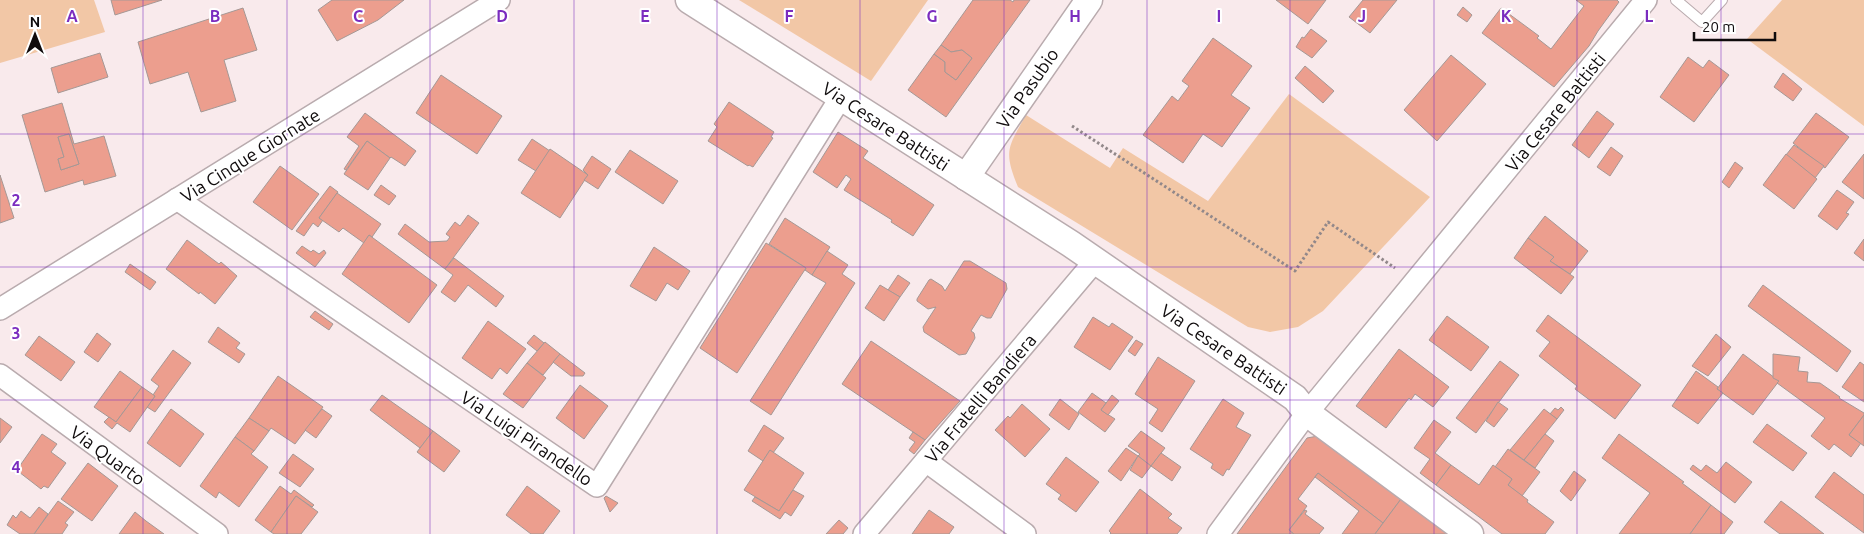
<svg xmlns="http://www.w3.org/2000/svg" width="1864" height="534" font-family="Ubuntu,sans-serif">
  <rect width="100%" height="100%" fill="#f9eaec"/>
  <g fill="#f2c7a6">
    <polygon points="0,0 94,0 105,32 0,63"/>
    <polygon points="739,0 928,0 871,81"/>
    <polygon points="1782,0 1864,0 1864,126 1747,39"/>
    <path d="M1289 94 1430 197 1323 311 1298 327 1270 332 1248 327 1018 187C1003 151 1008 147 1026 115L1110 168 1123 148 1208 201Z"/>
  </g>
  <g fill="#ec9e8e" stroke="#a59895" fill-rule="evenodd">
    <polygon points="111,0 162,0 115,15"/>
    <polygon points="332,0 404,0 378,20 337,41 318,10"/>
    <polygon points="973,0 1010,0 1013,2 1014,0 1030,0 946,117 908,90 934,54 945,62 945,72 956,80 972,58 962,50 951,52 941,45"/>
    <polygon points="1276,0 1326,0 1308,24"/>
    <polygon points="1363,0 1397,0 1370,33 1349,17"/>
    <polygon points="1576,0 1617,0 1619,2 1598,31 1589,46 1554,87 1482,33 1501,8 1539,36 1537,38 1551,49 1584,6"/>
    <polygon points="1463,7 1472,15 1467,22 1457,15"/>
    <polygon points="243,8 257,50 224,60 236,101 201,112 188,72 150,84 138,42"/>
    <polygon points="1311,29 1327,41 1312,58 1296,47 1302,37 1304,38"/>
    <polygon points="1213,38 1252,66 1231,95 1250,108 1222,147 1203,134 1183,163 1143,135 1172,96 1178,101 1189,86 1182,81"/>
    <polygon points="941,45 951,52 962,50 972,58 956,80 945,72 945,62 934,54"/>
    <polygon points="100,53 108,77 58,93 51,68"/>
    <polygon points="1451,55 1486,84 1437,141 1404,110"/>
    <polygon points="1688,57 1703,68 1709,60 1729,75 1694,122 1660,97"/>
    <polygon points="1305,66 1334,91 1323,103 1295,78"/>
    <polygon points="1783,73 1802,89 1793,101 1774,87"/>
    <polygon points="441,75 502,116 477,154 416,113"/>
    <polygon points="729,102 774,132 771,137 773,138 753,167 749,165 748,166 708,141 717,127 714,124"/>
    <path d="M62 103 74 144 104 136 116 176 84 185 83 180 45 192 22 115ZM69 134 79 164 61 170 58 159 64 157 58 137Z"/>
    <polygon points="1597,111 1614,124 1589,158 1572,145"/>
    <polygon points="365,113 416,151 405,166 391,157 390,158 367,141 346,170 344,169 359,146 347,137"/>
    <polygon points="1816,113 1849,137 1825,168 1793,143"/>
    <polygon points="838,132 868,151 863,158 934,205 913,236 891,222 892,220 844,190 851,179 846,175 837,188 813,172"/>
    <polygon points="69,134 79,164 61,170 58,159 64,157 58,137"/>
    <polygon points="532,139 550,151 536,171 518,160"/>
    <polygon points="367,141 390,158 368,190 344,174"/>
    <polygon points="1794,145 1824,166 1815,178 1786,155"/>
    <polygon points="1611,147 1623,156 1610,176 1597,167"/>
    <polygon points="550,149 588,175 560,218 521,193"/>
    <polygon points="630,150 678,181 663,204 615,172"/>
    <polygon points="1786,154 1817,179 1794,209 1763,185"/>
    <polygon points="1864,154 1864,199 1842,182"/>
    <polygon points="592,156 611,169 598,189 584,180 588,175 583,170"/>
    <polygon points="1735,162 1743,168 1729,188 1722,182"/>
    <polygon points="280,166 319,194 292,230 253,202"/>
    <polygon points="0,175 14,218 0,223"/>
    <polygon points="381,185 396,196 389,205 374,195"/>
    <polygon points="330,186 338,192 319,218 323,220 318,227 313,223 304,236 296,231"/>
    <polygon points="1837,190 1854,202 1846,213 1849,214 1837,230 1818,216"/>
    <polygon points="337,193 381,224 372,237 369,235 364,243 343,228 339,232 319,218"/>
    <polygon points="468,215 479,223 445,269 398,234 405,224 429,242 447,241 450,237 446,234 455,222 460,226"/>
    <polygon points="1545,216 1588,251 1570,274 1550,261 1554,257 1528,238"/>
    <polygon points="785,218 830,247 812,275 805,270 806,268 769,244"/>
    <polygon points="369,235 437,285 409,323 342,274"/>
    <polygon points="1528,238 1554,257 1550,261 1574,277 1561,294 1514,258"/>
    <polygon points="1864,239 1864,261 1854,253"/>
    <polygon points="187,240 219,264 221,262 237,276 215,304 200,292 199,294 166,269"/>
    <polygon points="766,243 806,268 737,373 700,348"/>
    <polygon points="302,246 311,252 313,250 319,254 324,250 326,253 315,267 296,253"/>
    <polygon points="654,247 690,271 678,290 667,283 656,301 630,286"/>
    <polygon points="827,251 848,265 842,274 855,283 771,415 750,401 826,283 812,275"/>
    <polygon points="454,258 504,296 496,307 468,285 455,302 441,292 453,275 445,269"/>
    <polygon points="964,261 970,261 1006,283 1007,289 991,318 987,318 981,315 971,331 974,333 975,338 966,354 959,355 924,332 923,327 936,307 928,309 917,301 917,299 929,280 931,279 942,286 945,291"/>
    <polygon points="130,264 156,282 150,290 125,272"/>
    <polygon points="898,275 910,283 900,297 888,290"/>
    <polygon points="880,285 900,297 884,321 865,308"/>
    <polygon points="1763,285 1851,351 1837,372 1748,306"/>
    <polygon points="315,311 333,324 329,330 310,317"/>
    <polygon points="1548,315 1641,385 1615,419 1575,389 1577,386 1539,356 1550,342 1536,331"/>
    <polygon points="1447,316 1489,347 1471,371 1429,340"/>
    <polygon points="1093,317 1109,327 1112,323 1133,337 1110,370 1074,347"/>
    <polygon points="488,321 526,349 507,374 500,368 492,379 462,358"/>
    <polygon points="218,327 240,343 236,348 245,354 239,363 208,342"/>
    <polygon points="97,333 111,344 98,362 84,352"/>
    <polygon points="1716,334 1731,347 1708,376 1692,366"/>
    <polygon points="534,335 544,343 537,351 527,343"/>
    <polygon points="39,336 75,362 61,381 25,355"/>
    <polygon points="1136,340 1143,344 1135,356 1128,351"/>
    <polygon points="871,341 960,401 925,440 842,384"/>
    <polygon points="545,342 560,354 543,375 527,363"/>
    <polygon points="1399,349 1449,387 1433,407 1415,394 1411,400 1409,398 1386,428 1356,406"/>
    <polygon points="173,350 191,363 155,412 147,407 155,396 153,395 159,386 151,380"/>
    <polygon points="560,354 585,373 583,376 571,376 553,362"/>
    <polygon points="1743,354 1779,381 1753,415 1717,389"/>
    <polygon points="1773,354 1800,357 1798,371 1808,372 1807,382 1820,383 1840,397 1839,398 1864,413 1864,415 1849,435 1861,443 1851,457 1834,444 1829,450 1811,436 1825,418 1777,383 1779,381 1773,378"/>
    <polygon points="1158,357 1195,381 1162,432 1149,423 1158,409 1135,394"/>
    <polygon points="1500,361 1519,375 1476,433 1456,418"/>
    <polygon points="1860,362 1864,365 1864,402 1842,387"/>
    <polygon points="527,363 546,378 523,408 503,394"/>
    <polygon points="120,371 142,387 116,422 94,407"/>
    <polygon points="1696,371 1718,387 1717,389 1723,393 1698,424 1672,406"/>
    <polygon points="278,376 323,407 295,444 271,428 269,431 249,418"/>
    <polygon points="580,385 608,406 584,439 556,418"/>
    <polygon points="142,387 155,396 130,432 117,423 112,429 104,422 109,417 116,422"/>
    <polygon points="1092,393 1106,403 1101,410 1115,419 1105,432 1078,412"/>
    <polygon points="382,395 433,431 420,448 370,410"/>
    <polygon points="1112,395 1119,401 1108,415 1101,410"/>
    <polygon points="1060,399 1079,414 1069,430 1049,415"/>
    <polygon points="1223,399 1244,413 1236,427 1251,435 1229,470 1227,469 1223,476 1211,468 1213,464 1190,449"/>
    <polygon points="1498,402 1508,409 1494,427 1486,421"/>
    <polygon points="1022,404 1050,429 1025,457 995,430 1008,416 1010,418"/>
    <polygon points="1561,407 1564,410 1557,419 1550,414 1555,408 1558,410"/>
    <polygon points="171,409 204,434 180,467 147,443"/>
    <polygon points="322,409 332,416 316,438 305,430"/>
    <polygon points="1544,409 1557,419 1524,460 1510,450"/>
    <polygon points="1864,415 1864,446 1849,435"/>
    <polygon points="0,418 12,427 0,443"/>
    <polygon points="249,418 269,431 254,451 235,437"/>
    <polygon points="1434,420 1451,432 1435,453 1451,465 1436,485 1420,473 1430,459 1414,448"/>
    <polygon points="1767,424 1807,453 1793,471 1753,442"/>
    <polygon points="764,425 784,438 773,453 770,450 763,461 748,451"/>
    <polygon points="433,431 460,451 444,472 417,452"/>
    <polygon points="1141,431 1165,448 1151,466 1138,456 1140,454 1128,446"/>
    <polygon points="913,432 925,440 914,454 909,450 915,442 909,438"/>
    <polygon points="42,434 57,444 51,452 66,463 48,488 44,486 41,489 19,472 22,469 19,467"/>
    <polygon points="1545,434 1554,441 1535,468 1524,460"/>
    <polygon points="1619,434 1684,482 1682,483 1711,505 1690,534 1619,534 1650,493 1602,458"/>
    <polygon points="1318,436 1401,499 1383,523 1318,473 1298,499 1307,506 1289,530 1294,534 1237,534 1307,438"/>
    <polygon points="235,437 254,451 251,454 268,467 239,507 219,492 216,498 200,486"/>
    <polygon points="1126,448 1138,456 1121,481 1108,471"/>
    <polygon points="1508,449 1540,472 1522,496 1508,485 1512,479 1495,467"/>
    <polygon points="770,450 804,473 779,511 744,490"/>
    <polygon points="1161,453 1181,467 1172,481 1151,466"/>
    <polygon points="293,454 314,469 300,487 279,473"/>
    <polygon points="1138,456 1151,466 1142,478 1130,470"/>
    <polygon points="1066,457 1099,482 1076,512 1058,499 1061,495 1046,484"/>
    <polygon points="1726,462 1752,482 1735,503 1690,469 1693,465 1701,471 1706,465 1717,473"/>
    <polygon points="88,463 118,486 92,521 61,499"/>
    <polygon points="1451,465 1479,485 1493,465 1512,479 1508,485 1528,500 1527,502 1554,522 1545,534 1502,534 1436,485"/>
    <polygon points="1574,471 1586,480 1571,501 1560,491"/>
    <polygon points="1834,472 1864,495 1864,533 1815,497"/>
    <polygon points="1318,473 1383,523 1375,534 1342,534 1359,511 1315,477"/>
    <polygon points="280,486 291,494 294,490 314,505 312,507 296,496 271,532 255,520"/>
    <polygon points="527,486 560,511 543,534 531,534 506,515"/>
    <polygon points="1140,489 1172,514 1168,518 1182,528 1177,534 1110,534 1111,533 1109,531"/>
    <polygon points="793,490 804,496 791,516 785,512 780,519 752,501 755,497 779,511"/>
    <polygon points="296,496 318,512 301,534 274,534 271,532"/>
    <polygon points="606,496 618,503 610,512 604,498"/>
    <polygon points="1401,499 1448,534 1375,534"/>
    <polygon points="58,501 74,512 65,523 68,525 62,534 34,534"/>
    <polygon points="1781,501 1801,516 1824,534 1780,534 1764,522"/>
    <polygon points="1711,505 1733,522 1724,534 1690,534"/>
    <polygon points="39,507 48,514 34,534 20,534 7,525 13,515 16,518 21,511 30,518"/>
    <polygon points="929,510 954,527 949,534 912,534"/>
    <polygon points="1305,510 1307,511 1305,514 1324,528 1319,534 1294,534 1289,530"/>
    <polygon points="135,512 146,521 164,534 119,534"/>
    <polygon points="839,520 848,528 843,534 826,534"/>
  </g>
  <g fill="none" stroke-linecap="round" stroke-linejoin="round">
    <g stroke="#b9abae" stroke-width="12">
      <polyline id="service" points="1676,0 1702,22 1722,0"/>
    </g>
    <g stroke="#b9abae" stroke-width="24">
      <g id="minor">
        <polyline points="177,199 597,486 841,97"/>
        <polyline points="0,309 499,0"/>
        <polyline points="0,375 217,534"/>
        <polyline points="926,461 1025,534"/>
        <polyline points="864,534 1095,261"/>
        <polyline points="1218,534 1307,413 1646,0"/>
      </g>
    </g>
    <g stroke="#b9abae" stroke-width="29">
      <g id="tertiary">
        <polyline points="689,0 1071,244 1295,398 1307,413 1470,534"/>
        <polyline points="966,177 1089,0"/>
      </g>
    </g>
    <polyline stroke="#92888a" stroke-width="3" stroke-dasharray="2.5 2.5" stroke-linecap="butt" points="1072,126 1295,271 1328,222 1395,268"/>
    <use href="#service" stroke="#fff" stroke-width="10"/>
    <use href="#minor" stroke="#fff" stroke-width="21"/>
    <use href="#tertiary" stroke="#fff" stroke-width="26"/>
  </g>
  <path fill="none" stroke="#7b2cbf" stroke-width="1" stroke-opacity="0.55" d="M143 0V534M287 0V534M430 0V534M574 0V534M717 0V534M860 0V534M1004 0V534M1147 0V534M1290 0V534M1434 0V534M1577 0V534M1721 0V534M0 134H1864M0 267H1864M0 400H1864"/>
  <g text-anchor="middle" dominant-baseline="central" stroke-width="4" stroke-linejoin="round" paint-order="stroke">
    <g font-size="18" fill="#0f0b0c" stroke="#fff">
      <text transform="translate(1027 88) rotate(-55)">Via Pasubio</text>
      <text transform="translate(1555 112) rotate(-51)">Via Cesare Battisti</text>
      <text transform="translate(886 126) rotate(33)">Via Cesare Battisti</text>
      <text transform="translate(250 155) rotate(-32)">Via Cinque Giornate</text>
      <text transform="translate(1224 349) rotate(34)">Via Cesare Battisti</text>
      <text transform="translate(980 398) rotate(-50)">Via Fratelli Bandiera</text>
      <text transform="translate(527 438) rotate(34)">Via Luigi Pirandello</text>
      <text transform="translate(108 455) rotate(36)">Via Quarto</text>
    </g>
  </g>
  <g font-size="16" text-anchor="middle" font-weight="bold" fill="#7b2cbf" stroke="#fff" stroke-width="4" stroke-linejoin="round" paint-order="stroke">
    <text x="72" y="22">A</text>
    <text x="215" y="22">B</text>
    <text x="358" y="22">C</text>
    <text x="502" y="22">D</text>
    <text x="645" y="22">E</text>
    <text x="789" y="22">F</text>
    <text x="932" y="22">G</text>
    <text x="1075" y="22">H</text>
    <text x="1219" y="22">I</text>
    <text x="1362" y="22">J</text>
    <text x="1506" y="22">K</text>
    <text x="1649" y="22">L</text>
    <text x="16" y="206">2</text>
    <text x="16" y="339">3</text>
    <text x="16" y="473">4</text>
  </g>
  <g transform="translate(35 35)" stroke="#ffffff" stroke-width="4" paint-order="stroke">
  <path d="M0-4L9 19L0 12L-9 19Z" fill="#0f0b0c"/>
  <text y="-8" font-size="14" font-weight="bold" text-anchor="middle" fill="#0f0b0c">N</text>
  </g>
  <path d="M1694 32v8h81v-8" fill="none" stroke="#0f0b0c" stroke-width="2.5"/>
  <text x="1702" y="32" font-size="15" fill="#0f0b0c" stroke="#ffffff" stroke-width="4" paint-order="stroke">20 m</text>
</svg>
